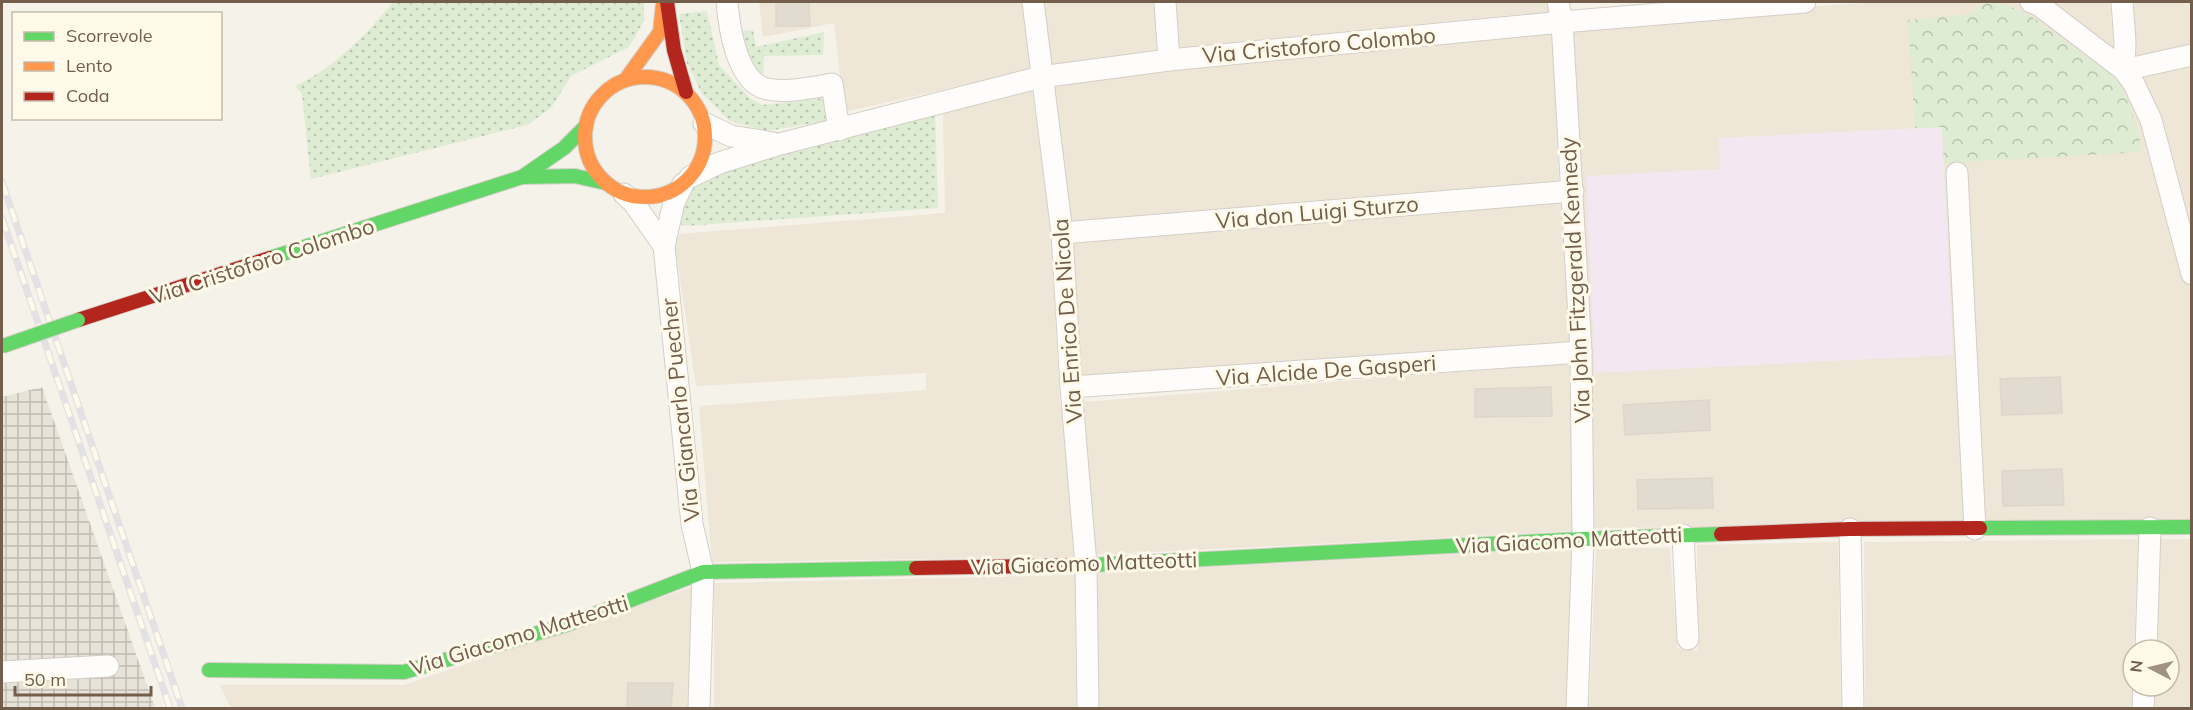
<svg xmlns="http://www.w3.org/2000/svg" width="2193" height="710" font-family="Mulish,sans-serif">
  <defs>
    <pattern id="industrial-grid" width="8" height="8" patternUnits="userSpaceOnUse" patternTransform="scale(1.5)"><rect width="8" height="8" fill="#e8e3d9"/><path d="M0 4h8M4 0v8" fill="none" stroke="#c0bbb2"/></pattern>
    <pattern id="grass-dots" width="8" height="8" patternUnits="userSpaceOnUse" patternTransform="scale(1.5)"><rect width="8" height="8" fill="#deecd4"/><path d="M2 2h.1M6 6h.1" fill="none" stroke="#b8c2ae" stroke-width="1.8" stroke-linecap="round"/></pattern>
    <pattern id="park-crowns" width="20" height="18" patternUnits="userSpaceOnUse" patternTransform="scale(1.5)"><rect width="20" height="18" fill="#deecd4"/><path d="M2 6a3 3 0 1 1 6 0M12 15a3 3 0 1 1 6 0" fill="none" stroke="#b8c2ae"/></pattern>
  </defs>
  <rect width="100%" height="100%" fill="#f5f2e9"/>
  <g fill="#eee6d6">
    <polygon points="759,2 1023,2 1030,70 844,112 834,23 763,37"/>
    <polygon points="1043,2 1154,2 1157,50 1050,66"/>
    <polygon points="1176,2 1551,2 1553,11 1178,48"/>
    <polygon points="1876,2 2022,2 2120,72 2147,121 2191,290 2191,524 1595,528 1576,191 1573,24"/>
    <polygon points="2053,2 2110,2 2114,49"/>
    <polygon points="2132,2 2191,2 2191,47 2132,61"/>
    <polygon points="1554,32 1559,184 1071,221 1053,85 1342,51"/>
    <polygon points="2191,62 2191,230 2158,109 2137,75"/>
    <polygon points="1032,90 1051,235 1059,390 1077,557 712,562 699,406 926,390 926,373 696,386 675,245 679,234 945,213 943,113"/>
    <polygon points="1563,203 1570,344 1080,376 1072,241"/>
    <polygon points="1571,363 1574,531 1094,555 1083,402"/>
    <polygon points="2138,539 2132,708 1865,708 1864,542"/>
    <polygon points="2160,539 2191,539 2191,708 2154,708 2155,686 2169,686 2169,650 2157,650"/>
    <polygon points="1838,542 1841,708 1589,708 1596,548 1670,548 1677,648 1698,651 1697,545"/>
    <polygon points="1572,548 1567,708 1097,708 1097,573"/>
    <polygon points="1075,575 1076,708 714,708 714,583"/>
    <polygon points="692,587 689,708 231,708 220,685 404,685"/>
  </g>
  <polygon fill="url(#industrial-grid)" points="42,387 155,708 2,708 2,397"/>
  <polygon fill="#f3e8f1" points="1942,127 1953,355 1595,373 1586,176 1720,169 1719,138"/>
  <g fill="url(#grass-dots)">
    <path d="M393 2H644V21L629 47 571 76 551 108 527 125 311 179 302 94 295 86C334 68 366 35 393 2Z"/>
    <polygon points="707,11 719,65 751,99 763,105 823,98 826,121 767,131 730,121 702,94 687,63 679,14"/>
    <polygon points="753,30 756,47 824,32 823,55 764,56 763,75 751,67 737,32"/>
    <polygon points="935,108 938,208 684,226 677,222 692,184 725,165"/>
  </g>
  <polygon fill="url(#park-crowns)" points="1985,2 2004,4 2028,14 2117,79 2131,108 2143,152 1944,163 1942,127 1915,128 1908,20 1973,14"/>
  <g fill="#e1dbd0" stroke="#ded6cb" stroke-width="1.5">
    <polygon points="776,2 809,2 810,26 776,26"/>
    <polygon points="2060,377 2062,413 2002,415 2000,379"/>
    <polygon points="1551,387 1552,416 1475,417 1475,389"/>
    <polygon points="1709,400 1710,430 1625,435 1623,405"/>
    <polygon points="2062,469 2064,505 2003,506 2002,471"/>
    <polygon points="1712,478 1713,508 1638,509 1637,480"/>
    <polygon points="628,683 673,683 671,708 627,708"/>
  </g>
  <g fill="none" stroke-linecap="round" stroke-linejoin="round">
    <g stroke="#d4cec6" stroke-width="23">
      <g id="street">
        <path d="M727 2C729 27 737 83 767 89 788 93 811 88 832 84L839 130"/>
        <polyline points="1033,2 1062,233 1071,387 1086,565 1088,708"/>
        <polyline points="1165,2 1169,60"/>
        <polyline points="1558,2 1562,22 1581,352 1583,539 1577,708"/>
        <polyline points="2031,2 2039,5 2124,70 2134,84 2151,120 2192,274"/>
        <polyline points="2122,2 2125,42 2124,70"/>
        <polyline points="2124,70 2192,55"/>
        <polyline points="704,123 731,136 773,143"/>
        <polyline points="1957,173 1975,529"/>
        <polyline points="690,177 719,163 780,144 1041,77 1169,60 1562,22 1805,2"/>
        <polyline points="683,184 674,202 664,246 692,524 703,572 699,708"/>
        <polyline points="624,194 633,202 664,246"/>
        <polyline points="1062,233 1573,191"/>
        <polyline points="1071,387 1581,352"/>
        <polyline points="1850,529 1853,708"/>
        <polyline points="1683,535 1688,639"/>
        <polyline points="2146,650 2150,528"/>
        <polyline points="2,672 108,666"/>
        <polyline points="2143,708 2144,686"/>
      </g>
    </g>
    <g stroke="#d5cfc7" stroke-width="16">
      <g id="fast">
        <polyline points="522,177 575,176 606,183"/>
        <polyline points="270,258 522,177 564,148 586,126"/>
        <polyline points="1980,528 2192,527"/>
        <polyline points="1092,565 1583,539 1721,534"/>
        <polyline points="209,670 404,672 569,624 703,572 916,568"/>
      </g>
    </g>
    <g stroke="#d5cfc7" stroke-width="16">
      <g id="slow">
        <circle cx="645" cy="137" r="60"/>
        <polyline points="626,79 660,32 663,4"/>
      </g>
    </g>
    <g stroke="#d5cfc7" stroke-width="16">
      <g id="jam">
        <polyline points="667,2 674,50 686,92"/>
        <polyline points="78,320 270,258"/>
        <polyline points="1721,534 1850,529 1980,528"/>
        <polyline points="916,568 1092,565"/>
      </g>
    </g>
    <use href="#street" stroke="#fefdfc" stroke-width="21"/>
    <use href="#fast" stroke="#63d668" stroke-width="14"/>
    <use href="#slow" stroke="#ff974d" stroke-width="14"/>
    <use href="#jam" stroke="#b3261e" stroke-width="14"/>
    <g stroke="#e4e1e4" stroke-width="7">
      <g id="rail">
        <polyline points="2,182 182,708"/>
        <polyline points="2,218 170,708"/>
      </g>
    </g>
    <use href="#rail" stroke="#fef9e9" stroke-width="4.5" stroke-dasharray="14" stroke-linecap="butt"/>
    <g stroke="#d5cfc7" stroke-width="16" stroke-linecap="butt">
      <polyline id="fast-bridge" points="3,346 78,320"/>
    </g>
    <use href="#fast-bridge" stroke="#63d668" stroke-width="14"/>
  </g>
  <g text-anchor="middle" dominant-baseline="central" stroke-width="6" stroke-linejoin="round" paint-order="stroke">
    <g font-size="22" fill="#725e4a" stroke="#fef9e9">
      <text transform="translate(1319 45) rotate(-5)">Via Cristoforo Colombo</text>
      <text transform="translate(1317 212) rotate(-5)">Via don Luigi Sturzo</text>
      <text transform="translate(262 261) rotate(-18)">Via Cristoforo Colombo</text>
      <text transform="translate(1575 280) rotate(-93)">Via John Fitzgerald Kennedy</text>
      <text transform="translate(1067 321) rotate(-94)">Via Enrico De Nicola</text>
      <text transform="translate(1326 370) rotate(-4)">Via Alcide De Gasperi</text>
      <text transform="translate(680 410) rotate(-96)">Via Giancarlo Puecher</text>
      <text transform="translate(1569 540) rotate(-3)">Via Giacomo Matteotti</text>
      <text transform="translate(1084 563) rotate(-2)">Via Giacomo Matteotti</text>
      <text transform="translate(519 635) rotate(-17)">Via Giacomo Matteotti</text>
    </g>
  </g>
  <rect width="2193" height="710" fill="none" stroke="#725e4a" stroke-width="6"/>
  <rect x="12" y="12" width="210" height="108" fill="#fef9e9" stroke="#c6bba9" stroke-width="1.5"/>
  <rect x="24" y="32" width="30" height="9" fill="#63d668" stroke="#c6bba9" stroke-width="1.5"/>
  <text x="66" y="42" font-size="18" fill="#725e4a">Scorrevole</text>
  <rect x="24" y="62" width="30" height="9" fill="#ff974d" stroke="#c6bba9" stroke-width="1.5"/>
  <text x="66" y="72" font-size="18" fill="#725e4a">Lento</text>
  <rect x="24" y="92" width="30" height="9" fill="#b3261e" stroke="#c6bba9" stroke-width="1.5"/>
  <text x="66" y="102" font-size="18" fill="#725e4a">Coda</text>
  <g transform="translate(2151 668) rotate(277)"><circle r="28" fill="#fef9e9" stroke="#c6bba9" stroke-width="1.5"/>
  <path d="M0-4.5L10 22L0 15L-10 22Z" fill="#a09282"/>
  <text y="-9" font-size="16" font-weight="bold" text-anchor="middle" fill="#725e4a">N</text>
  </g>
  <path d="M15 686v9h136v-9" fill="none" stroke="#725e4a" stroke-width="3"/>
  <text x="24" y="686" font-size="18" fill="#725e4a" stroke="#fef9e9" stroke-width="4.5" paint-order="stroke">50 m</text>
</svg>
